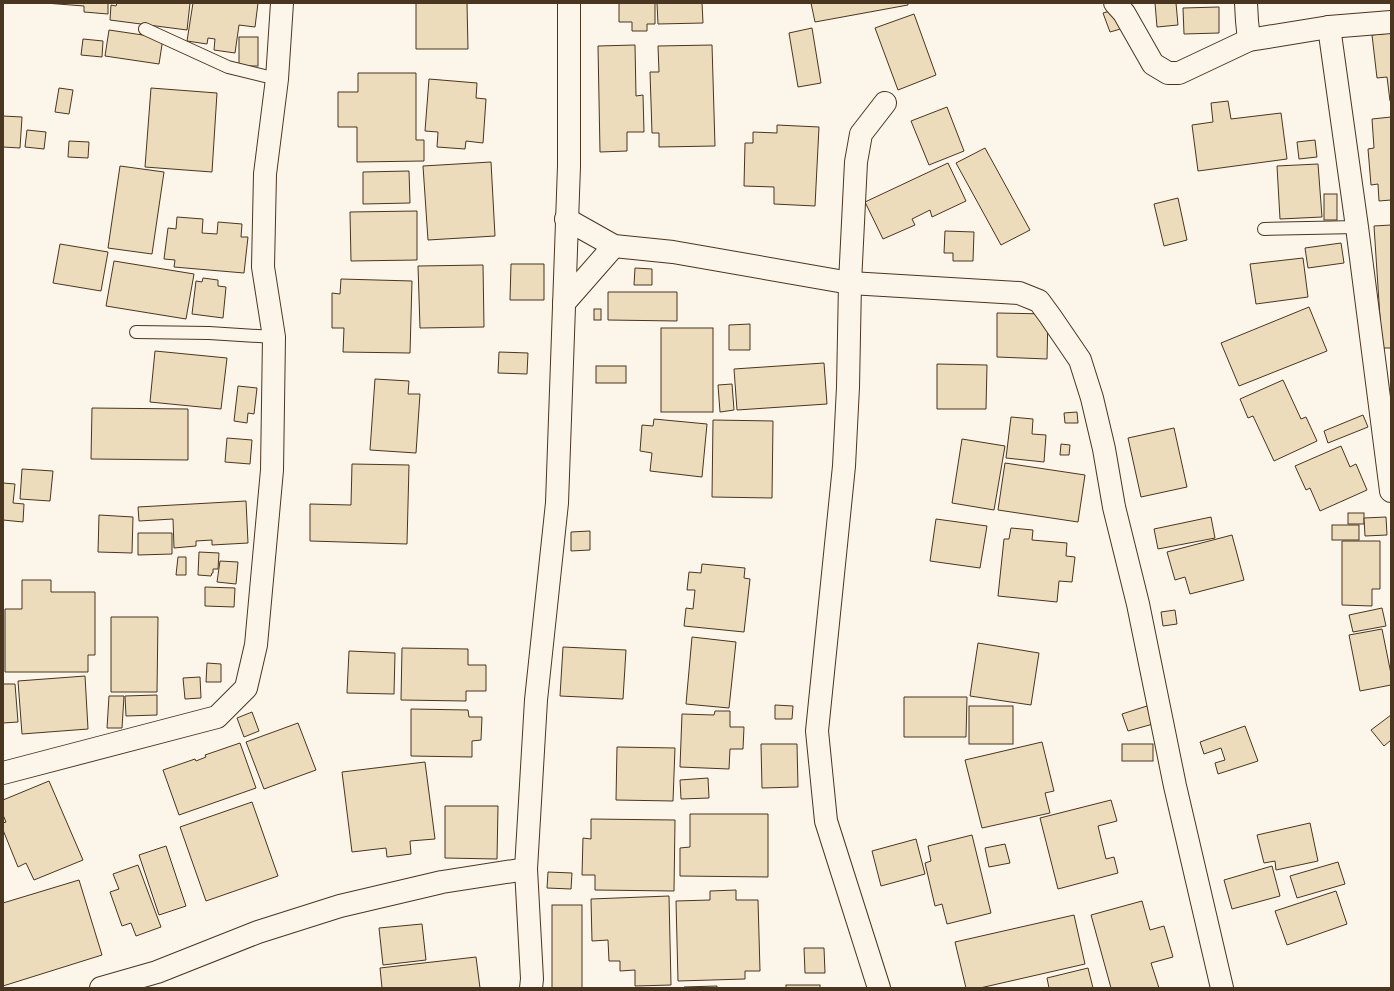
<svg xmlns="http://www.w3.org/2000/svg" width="1394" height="991" font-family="'DM Sans',sans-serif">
  <rect width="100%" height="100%" fill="#fbf6e9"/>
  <g fill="#ecdcbc" stroke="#4a3520">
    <polygon points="45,3 108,3 108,14 84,12 84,6"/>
    <polygon points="117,3 190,3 187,30 110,20 111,5 116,6"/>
    <polygon points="193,3 258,3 255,27 239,25 235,53 214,50 215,39 208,38 207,44 187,41"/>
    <polygon points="416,3 467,3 468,49 416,49"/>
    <polygon points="619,3 655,3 655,24 647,24 647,31 632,31 632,22 619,22"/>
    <polygon points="657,3 702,3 703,23 658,24"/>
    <polygon points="811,3 908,3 908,5 815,22"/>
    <polygon points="1155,3 1176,3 1178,25 1157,27"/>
    <polygon points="1219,7 1219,33 1184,34 1183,8"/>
    <polygon points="1118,9 1124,28 1110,32 1103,13"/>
    <polygon points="914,14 936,75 898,90 875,28"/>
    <polygon points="812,28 821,83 798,87 789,33"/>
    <polygon points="109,30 163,38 159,64 105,56"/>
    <polygon points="1391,33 1391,100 1390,101 1387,77 1377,78 1372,35"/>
    <rect x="239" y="37" width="19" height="29"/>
    <polygon points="83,39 103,41 102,57 81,55"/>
    <polygon points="635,45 636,96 643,95 644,132 627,132 627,151 600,152 598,46"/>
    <polygon points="712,45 715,146 659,147 659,133 652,133 650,72 659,72 658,46"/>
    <polygon points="358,73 416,73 416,140 424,140 424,161 357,162 357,127 338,127 338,92 358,92"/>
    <polygon points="429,79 477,83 476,98 486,99 483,143 466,141 465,149 437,147 438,132 425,131"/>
    <polygon points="59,88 73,90 69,114 55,112"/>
    <polygon points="151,88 217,93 212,172 145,167"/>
    <polygon points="1228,101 1231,119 1281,113 1287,159 1198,171 1192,125 1213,122 1211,103"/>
    <polygon points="947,107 964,151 929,165 911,121"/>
    <polygon points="3,116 22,117 20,148 3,147"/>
    <polygon points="1391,117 1391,200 1379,201 1378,184 1371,185 1368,149 1374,148 1372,119"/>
    <polygon points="777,125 819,127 815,206 774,204 774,187 744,186 745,143 753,143 753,132 777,133"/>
    <polygon points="27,130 46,132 44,149 25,147"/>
    <polygon points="1315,140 1317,157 1299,159 1297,142"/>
    <polygon points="69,141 89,142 88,158 68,157"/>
    <polygon points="985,148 1030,230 1001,245 956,163"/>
    <polygon points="491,162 495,236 428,240 423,166"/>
    <polygon points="948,163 966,201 932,217 930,210 912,219 915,225 883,239 865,202"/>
    <polygon points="1318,164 1322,217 1280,219 1277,166"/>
    <polygon points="120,166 164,172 152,254 108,248"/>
    <polygon points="409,171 410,203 363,204 363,172"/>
    <rect x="1324" y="194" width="13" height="26"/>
    <polygon points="1178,198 1187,240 1164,246 1154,204"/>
    <polygon points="417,211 417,260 351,261 350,212"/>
    <polygon points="177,217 203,219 202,233 217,234 218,222 242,224 241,237 248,237 244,273 174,267 175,260 164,259 168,228 176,229"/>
    <polygon points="1391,225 1391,348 1382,348 1374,226"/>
    <polygon points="945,231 974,232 973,261 953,261 953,253 944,253"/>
    <polygon points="1341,243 1344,263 1308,268 1305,248"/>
    <polygon points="60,244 108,252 101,291 53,283"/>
    <polygon points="1303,258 1308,297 1256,304 1250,264"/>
    <polygon points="114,261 194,274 186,319 106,306"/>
    <polygon points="511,264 544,264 544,300 510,300"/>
    <polygon points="483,265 484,327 420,328 418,266"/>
    <polygon points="635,268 652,269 652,285 634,285"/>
    <polygon points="203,278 218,280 218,286 226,287 223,318 192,314 196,281 202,282"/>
    <polygon points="341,279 412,281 410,353 343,352 344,328 332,328 332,293 340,294"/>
    <polygon points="608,292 677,292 677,321 608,320"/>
    <polygon points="1309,307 1327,351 1239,386 1221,343"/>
    <rect x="594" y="309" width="7" height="11"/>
    <polygon points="997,313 1048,314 1047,359 997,357"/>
    <polygon points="750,324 750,350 729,350 729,325"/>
    <rect x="661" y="328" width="52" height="84"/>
    <polygon points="155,351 227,358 221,409 150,402"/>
    <polygon points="499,352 528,353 527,374 498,373"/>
    <polygon points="824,363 827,404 737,410 734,369"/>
    <polygon points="937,364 987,365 986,409 937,409"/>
    <rect x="596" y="366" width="30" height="17"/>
    <polygon points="375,379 409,381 408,394 420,394 416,453 370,450"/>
    <polygon points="1283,380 1301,419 1306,417 1317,441 1274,461 1253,416 1248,418 1240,399"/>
    <polygon points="732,384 734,410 720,412 718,385"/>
    <polygon points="238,386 257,388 254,414 248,413 247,423 234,421"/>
    <polygon points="92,408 188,409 188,460 91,459"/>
    <polygon points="1077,412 1078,423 1065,423 1064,413"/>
    <polygon points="1363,415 1368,427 1328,443 1324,431"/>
    <polygon points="1011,417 1033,419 1032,434 1046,435 1044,462 1006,458"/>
    <polygon points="654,419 707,424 702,477 650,471 652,453 640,451 642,425 653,426"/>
    <polygon points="713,420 773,421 772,498 712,497"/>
    <polygon points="1174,428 1187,487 1141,497 1128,438"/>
    <polygon points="227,438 252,440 250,464 225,462"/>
    <polygon points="962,439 1005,446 994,510 952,503"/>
    <polygon points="1061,444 1070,445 1069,455 1060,455"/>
    <polygon points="1341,446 1350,467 1356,464 1367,490 1320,511 1310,488 1306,490 1295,466"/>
    <polygon points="1005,463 1085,475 1078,522 998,510"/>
    <polygon points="352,464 409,465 407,544 310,541 310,504 351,505"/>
    <polygon points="22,469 53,471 50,501 20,499"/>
    <polygon points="3,483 15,484 13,503 24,504 23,522 3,520"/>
    <polygon points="246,501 248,543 212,545 212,540 196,541 196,546 174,548 173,519 139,521 138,507"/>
    <rect x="1348" y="513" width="16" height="11"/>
    <polygon points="99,515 133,517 132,553 98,552"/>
    <polygon points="1211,517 1215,538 1158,549 1154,529"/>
    <polygon points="1386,517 1387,535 1365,536 1364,518"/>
    <polygon points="936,519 987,526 980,568 930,561"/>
    <rect x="1332" y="525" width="27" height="15"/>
    <polygon points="1011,528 1033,530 1032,540 1067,543 1066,556 1075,557 1072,582 1059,581 1057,602 998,596 1004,539 1009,539"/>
    <polygon points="590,531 590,550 571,551 571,532"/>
    <polygon points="138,533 172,533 172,554 138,555"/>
    <polygon points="1232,535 1244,580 1190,594 1185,577 1175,580 1167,552"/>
    <polygon points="1342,541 1380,541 1380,589 1372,589 1372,606 1342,605"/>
    <polygon points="199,552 219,553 218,569 213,569 213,573 212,573 211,576 198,575"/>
    <polygon points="178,557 186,557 186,575 176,575"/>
    <polygon points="220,561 238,562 236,584 217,582"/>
    <polygon points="702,564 745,568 744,578 750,579 744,632 684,626 686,608 693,609 695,590 687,590 689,572 701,573"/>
    <polygon points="22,580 51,580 51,592 95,592 95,655 88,655 88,672 5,672 5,609 22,609"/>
    <polygon points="205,587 235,588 234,607 205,606"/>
    <polygon points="1382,608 1386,626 1353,632 1349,615"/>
    <polygon points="1175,610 1177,624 1163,626 1161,612"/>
    <polygon points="111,617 158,617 157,692 111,692"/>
    <polygon points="1382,629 1391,674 1391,685 1360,691 1349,635"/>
    <polygon points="692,637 736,642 729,708 686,704"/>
    <polygon points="978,643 1039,653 1031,705 970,696"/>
    <polygon points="563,647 626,650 623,699 560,696"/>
    <polygon points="402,648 468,649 468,665 486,665 486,691 466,691 466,701 401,700"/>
    <polygon points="349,651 395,653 394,694 347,693"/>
    <polygon points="207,663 221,664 221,682 206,682"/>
    <polygon points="85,676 88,729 22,734 18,681"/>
    <polygon points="200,677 201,698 185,699 183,678"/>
    <polygon points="3,684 15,684 18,722 3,723 3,730"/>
    <polygon points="157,695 157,715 126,716 125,696"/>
    <polygon points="109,696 124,696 122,728 107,728"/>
    <polygon points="904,697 967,697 966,737 904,737"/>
    <polygon points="775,705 793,706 792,719 775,719"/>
    <rect x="969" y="706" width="44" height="38"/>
    <polygon points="1147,706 1153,724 1128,731 1122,714"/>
    <polygon points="411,709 468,710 469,717 482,717 481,740 472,741 472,757 411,756"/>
    <polygon points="715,711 730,711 730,727 744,727 743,749 730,749 729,769 680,767 682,714 714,715"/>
    <polygon points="252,712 259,731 244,737 237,718"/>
    <polygon points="1391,715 1391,740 1384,746 1371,730"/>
    <polygon points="298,723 316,770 264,789 246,742"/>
    <polygon points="1245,726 1258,761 1218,774 1215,763 1225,760 1221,748 1204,754 1200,742"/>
    <polygon points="1042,742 1054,791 1045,793 1050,813 982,828 965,760"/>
    <polygon points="240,743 256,788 179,815 163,770 195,759 196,761 206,757 205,755"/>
    <polygon points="761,744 797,744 798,787 762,788"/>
    <rect x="1122" y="744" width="31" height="17"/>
    <polygon points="617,747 675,748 673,801 616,800"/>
    <polygon points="425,762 435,839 410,841 411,854 387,857 386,848 352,852 342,772"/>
    <polygon points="708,778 709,798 681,799 680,780"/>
    <polygon points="49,781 83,860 34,880 26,863 18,867 3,830 3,823 6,822 3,815 3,800"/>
    <polygon points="1111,800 1117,821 1098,826 1106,859 1114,857 1118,873 1058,889 1040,818"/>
    <polygon points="252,802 278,876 206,901 180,827"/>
    <polygon points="445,806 498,806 497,859 445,858"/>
    <polygon points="690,814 768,814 768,877 680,876 680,848 690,847"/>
    <polygon points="591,819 675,820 674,891 595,890 595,875 582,875 583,838 591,839"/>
    <polygon points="1310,823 1318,861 1276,870 1275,861 1264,863 1257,835"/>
    <polygon points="972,835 991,913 947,924 942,904 935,906 925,863 931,861 928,846"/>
    <polygon points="916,839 925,874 881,886 872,851"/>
    <polygon points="1005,844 1010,863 989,867 985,848"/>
    <polygon points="166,846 186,906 159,915 139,855"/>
    <polygon points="1338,862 1345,884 1297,898 1290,876"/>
    <polygon points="138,865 161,927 136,936 131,923 122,926 110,892 119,889 113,874"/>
    <polygon points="1272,866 1280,896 1232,909 1224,880"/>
    <polygon points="548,872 572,873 571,889 547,888"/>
    <polygon points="79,880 102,955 3,986 3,903"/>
    <polygon points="736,890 736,900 758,900 760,971 745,971 745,979 678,981 676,901 710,900 710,891"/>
    <polygon points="1336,891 1347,924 1287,945 1275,911"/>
    <polygon points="669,896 671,985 635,986 635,970 620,971 620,961 609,961 608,940 592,941 591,899"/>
    <polygon points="1142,901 1150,930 1164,926 1173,957 1151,963 1159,988 1111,988 1091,915"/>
    <rect x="552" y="905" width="30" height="83"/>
    <polygon points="1074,915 1085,964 980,988 966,988 955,942"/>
    <polygon points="422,924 426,960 383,965 379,928"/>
    <polygon points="804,948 824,948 825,973 805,973"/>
    <polygon points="476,957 480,988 382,988 380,968"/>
    <polygon points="1088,968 1093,988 1049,988 1047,978"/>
    <rect x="786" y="985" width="34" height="3"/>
    <polygon points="717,986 717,988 684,988 684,987"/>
  </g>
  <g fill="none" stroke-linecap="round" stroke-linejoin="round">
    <g stroke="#4a3520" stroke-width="14">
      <g id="lane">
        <polyline points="145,29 228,67 277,79"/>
        <polyline points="1264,229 1357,227"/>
        <polyline points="136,332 209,333 274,337"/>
      </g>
    </g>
    <g stroke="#4a3520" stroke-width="24">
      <g id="street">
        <polyline points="1115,3 1124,13 1153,64 1168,73 1179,73 1249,40 1329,27 1391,22"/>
        <polyline points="1246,3 1247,21 1249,40"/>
        <polyline points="1329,27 1357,227 1391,491"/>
        <polyline points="566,219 614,246 673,252 850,283 1019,293 1039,301 1050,316 1080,360 1092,398 1104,449 1114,507 1138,604 1175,786 1222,988"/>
        <polyline points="564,303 614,246"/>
        <polyline points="3,773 217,717 246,688 256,645 272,470 274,337 263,267 265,174 277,79 282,3"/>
        <polyline points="101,988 157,972 258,932 340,906 442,882 526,869"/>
        <polyline points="531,988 532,979 526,869 536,700 557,503 569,166 569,3"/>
        <polyline points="879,988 826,821 817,731 844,466 848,387 850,283 856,162 861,134 885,103"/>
      </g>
    </g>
    <use href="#lane" stroke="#fbf6e9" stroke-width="12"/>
    <use href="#street" stroke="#fbf6e9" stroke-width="22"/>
  </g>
  <rect width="1394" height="991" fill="none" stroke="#4a3520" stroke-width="8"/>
</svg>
